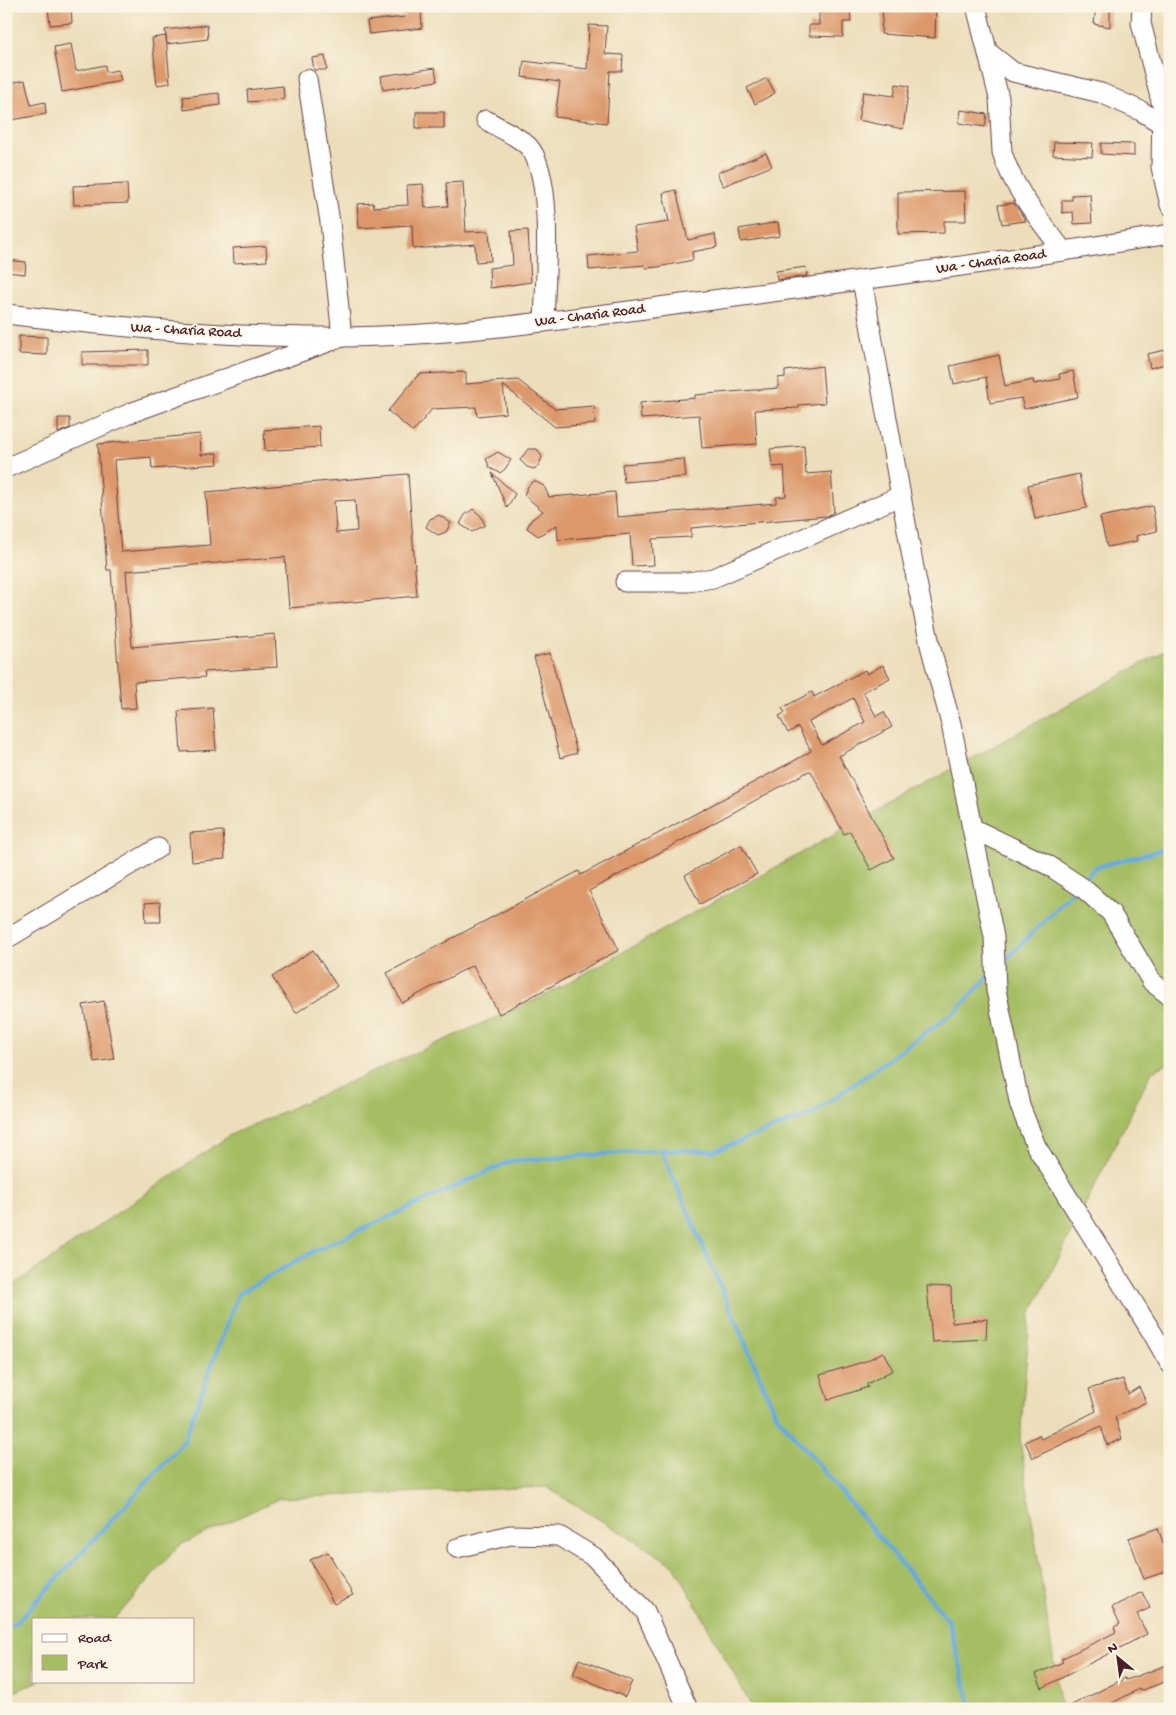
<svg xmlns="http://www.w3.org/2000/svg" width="1176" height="1715" font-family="'Gochi Hand',sans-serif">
  <rect width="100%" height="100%" fill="#fcf5e5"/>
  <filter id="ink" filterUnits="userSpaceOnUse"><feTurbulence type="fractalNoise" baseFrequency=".02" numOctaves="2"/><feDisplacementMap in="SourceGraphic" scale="10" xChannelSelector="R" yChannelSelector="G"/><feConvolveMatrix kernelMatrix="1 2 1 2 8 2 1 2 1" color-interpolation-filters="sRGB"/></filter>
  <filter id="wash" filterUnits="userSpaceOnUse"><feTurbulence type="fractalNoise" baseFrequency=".0096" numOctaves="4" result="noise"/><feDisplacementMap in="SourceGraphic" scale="20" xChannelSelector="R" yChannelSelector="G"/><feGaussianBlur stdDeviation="1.12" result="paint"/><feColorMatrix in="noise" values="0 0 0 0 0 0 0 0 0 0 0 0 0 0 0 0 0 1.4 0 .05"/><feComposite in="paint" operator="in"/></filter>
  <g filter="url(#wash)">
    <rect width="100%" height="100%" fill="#ecdebb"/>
    <polygon fill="#a5be64" stroke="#786e48" points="1170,648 1170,1063 1152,1071 1030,1315 1020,1440 1061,1709 753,1709 674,1565 546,1487 280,1498 178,1546 115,1619 34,1619 34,1681 39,1681 6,1696 6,1290 230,1135 544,996"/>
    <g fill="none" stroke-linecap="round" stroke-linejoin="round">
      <g stroke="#66aadb" stroke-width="4.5">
        <polyline points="1082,881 1096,867 1170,848"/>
        <polyline points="1000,966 1075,889"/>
        <polyline points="661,1150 776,1414 948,1620 972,1709"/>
        <polyline points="6,1626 17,1622 183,1443 238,1294 312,1252 511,1161 661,1150 714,1151 812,1114 956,1011 989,976"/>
      </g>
    </g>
    <g id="blocks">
      <g fill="#dc986b" fill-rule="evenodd">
        <polygon points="71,6 72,23 50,25 48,8"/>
        <polygon points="819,6 850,6 851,22 843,22 843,37 809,36 809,25 819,25"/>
        <polygon points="883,6 936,6 935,38 881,34"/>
        <polygon points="1096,6 1110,6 1110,27 1094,24"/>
        <polygon points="421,10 422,28 369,34 367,21 405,17 404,12"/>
        <polygon points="207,25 208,39 167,44 165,30"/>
        <polygon points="589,25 607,26 605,54 623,55 622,71 610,71 607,123 555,117 560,82 522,77 524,61 587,69"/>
        <polygon points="166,36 170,83 157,85 152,38"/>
        <polygon points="71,44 76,71 105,65 106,72 118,70 121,81 62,92 54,47"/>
        <polygon points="325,56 327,70 314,70 312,58"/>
        <polygon points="435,68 437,81 383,90 381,76"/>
        <polygon points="767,78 775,93 755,104 747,88"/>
        <polygon points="25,80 31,105 45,102 46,114 6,121 6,84"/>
        <polygon points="896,84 909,86 903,129 858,120 863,92 894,96"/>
        <polygon points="283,86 284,99 248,102 247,90"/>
        <polygon points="219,93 220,105 184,110 183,97"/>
        <polygon points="961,110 987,114 985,127 959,123"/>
        <rect x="416" y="112" width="28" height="16"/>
        <polygon points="1054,142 1093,143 1092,157 1053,155"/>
        <polygon points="1101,143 1134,144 1134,156 1101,154"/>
        <polygon points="766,153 772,166 723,186 717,173"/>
        <polygon points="463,182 466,232 489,231 491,261 476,262 475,244 413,249 412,225 359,228 357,204 373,203 374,207 408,205 407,185 423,184 425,208 448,206 446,183"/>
        <polygon points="127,184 128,203 74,205 73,186"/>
        <polygon points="676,190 688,240 715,234 717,247 692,252 693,260 658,267 646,268 645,265 589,270 588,256 638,251 634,227 669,222 663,193"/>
        <polygon points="965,191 966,221 944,221 944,233 898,234 898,192"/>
        <polygon points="1090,194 1092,223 1074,224 1073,212 1062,213 1062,200 1072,200 1072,195"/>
        <polygon points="1014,203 1026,221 1002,224 998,205"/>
        <polygon points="778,222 780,236 741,242 739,229"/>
        <polygon points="528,230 531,282 490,288 489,268 513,265 511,231"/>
        <polygon points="266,246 267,261 234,263 233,248"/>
        <polygon points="6,260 26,262 25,274 6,272"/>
        <polygon points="806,267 807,276 777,280 776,271"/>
        <polygon points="19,336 47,337 47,355 19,354"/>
        <polygon points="1170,349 1170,363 1150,368 1147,354"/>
        <polygon points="148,350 148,365 82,365 82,352"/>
        <polygon points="999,355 1005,386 1033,380 1034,384 1060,379 1059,374 1073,371 1078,397 1024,409 1021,398 990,403 986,377 954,384 950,366"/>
        <polygon points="822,366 825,403 799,405 799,408 755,410 757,444 702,448 699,415 641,419 640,403 695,398 695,395 778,388 778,378 785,377 785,371"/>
        <polygon points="466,372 466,384 518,380 555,409 594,406 595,424 555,427 503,385 506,413 477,416 476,407 432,409 413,432 388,411 419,374"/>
        <polygon points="58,418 70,418 70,428 58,433"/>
        <polygon points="319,426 320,447 265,451 264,430"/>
        <path d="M200 434 201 455 217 453 218 464 152 469 151 457 114 460 121 552 210 545 206 492 408 474 417 596 289 608 285 557 126 571 132 647 275 634 277 667 204 672 205 677 134 682 136 708 121 709 111 570H107L98 444ZM355 500 357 531 336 533 334 501Z"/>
        <polygon points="804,446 806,474 831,472 834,512 827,516 691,528 691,537 652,539 654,565 632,566 630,534 558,540 557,525 538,536 527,528 531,520 543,511 524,495 528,486 534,481 544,486 549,497 615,492 617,517 776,503 776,497 786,496 784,466 772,467 770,449"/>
        <polygon points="528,449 537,449 542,457 539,465 534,469 527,467 520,460"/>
        <polygon points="498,452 511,460 505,469 500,473 490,468 486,459"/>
        <polygon points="684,459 686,477 624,482 622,464"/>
        <polygon points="492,473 515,494 507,508"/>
        <polygon points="1079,474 1087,508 1035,519 1028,485"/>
        <polygon points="1152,506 1157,531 1136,536 1137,541 1107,547 1100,517"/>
        <polygon points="473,509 481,516 485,525 472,532 460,524 465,515"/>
        <polygon points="439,515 451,523 446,532 438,535 426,527 430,519"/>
        <polygon points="550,653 577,753 560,758 534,657"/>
        <path d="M883 665 890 678 863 692 876 716 884 712 892 727 839 756 894 858 871 870 850 831 844 834 811 771H809L589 891 619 950 499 1014 473 965 402 1003 387 973 579 871 581 875 801 757 811 751 798 727 788 733 779 716 785 713 782 708 812 692 814 697 865 670 867 674ZM853 698 865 722 822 745 809 722Z"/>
        <polygon points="213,708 216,750 181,752 178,711"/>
        <polygon points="223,831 225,859 192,862 190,833"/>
        <polygon points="741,845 757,874 700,904 685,875"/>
        <polygon points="160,902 161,922 146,922 145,903"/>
        <polygon points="313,950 337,986 296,1013 272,977"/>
        <polygon points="104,1001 114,1059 94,1062 83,1005"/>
        <polygon points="927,1286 951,1287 952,1323 987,1319 986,1339 932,1342"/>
        <polygon points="883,1352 893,1370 867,1384 868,1387 828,1400 820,1375 866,1361"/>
        <polygon points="1123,1379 1128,1394 1139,1387 1146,1402 1115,1417 1122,1439 1107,1445 1101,1426 1033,1458 1025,1442 1039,1435 1041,1439 1096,1411 1089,1389"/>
        <polygon points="1158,1528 1163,1543 1167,1541 1170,1549 1170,1570 1144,1579 1129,1538"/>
        <polygon points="328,1552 353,1595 334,1604 310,1560"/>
        <polygon points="1142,1592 1150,1608 1137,1614 1147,1634 1042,1688 1036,1674 1063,1662 1061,1659 1116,1632 1114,1627 1120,1624 1112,1607"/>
        <polygon points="579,1659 632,1681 625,1697 573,1674"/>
        <polygon points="1170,1664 1170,1680 1140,1691 1139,1689 1101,1709 1064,1709 1125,1678 1126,1680"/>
      </g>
    </g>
  </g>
  <g filter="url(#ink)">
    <use href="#blocks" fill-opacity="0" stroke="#623c41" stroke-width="1"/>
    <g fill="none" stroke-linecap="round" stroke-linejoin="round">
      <g stroke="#623c41" stroke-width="21">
        <g id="minor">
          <path d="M976 6 999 98 1002 152C1013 189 1040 220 1063 251"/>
          <polyline points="1142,6 1141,23 1162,105 1161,167 1170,205"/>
          <polyline points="988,52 1013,72 1101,93 1141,111 1170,129"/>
          <path d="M486 120C499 128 518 136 528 146 555 174 545 283 544 322"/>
          <polyline points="862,280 914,568 930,645 951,724 994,937 996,990 1020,1106 1036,1146 1153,1334 1170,1364"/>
          <path d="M6 314C117 327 229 338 341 337 460 336 580 317 698 302 856 281 1013 260 1170 234"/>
          <polyline points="6,468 133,412 342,337 330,222 307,79"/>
          <polyline points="625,582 688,582 713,578 900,496"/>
          <polyline points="972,828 1048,865 1083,888 1111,913 1152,982 1170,996"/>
          <polyline points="6,939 158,848"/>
          <polyline points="457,1548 510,1535 559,1536 594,1557 645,1611 688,1709"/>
        </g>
      </g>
      <use href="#minor" stroke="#fff" stroke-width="19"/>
    </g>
  </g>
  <g text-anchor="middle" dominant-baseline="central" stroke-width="4" stroke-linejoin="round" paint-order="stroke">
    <g font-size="15" fill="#4a1f2b" stroke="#fcf5e5">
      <text transform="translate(991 262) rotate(-8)">Wa - Charia Road</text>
      <text transform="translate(590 316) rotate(-7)">Wa - Charia Road</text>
      <text transform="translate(186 331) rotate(3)">Wa - Charia Road</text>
    </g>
  </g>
  <rect width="1176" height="1715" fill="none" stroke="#fcf5e5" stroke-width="25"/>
  <rect x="32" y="1618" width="162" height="65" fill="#fcf5e5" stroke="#b59f9b"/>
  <rect x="42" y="1634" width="25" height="8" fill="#ffffff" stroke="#b59f9b"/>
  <text x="78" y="1642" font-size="15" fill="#4a1f2b">Road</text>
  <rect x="42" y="1655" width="25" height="15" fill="#a5be64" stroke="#b59f9b"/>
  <text x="78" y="1668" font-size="15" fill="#4a1f2b">Park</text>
  <g transform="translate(1118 1658) rotate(331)" stroke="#fcf5e5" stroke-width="4" paint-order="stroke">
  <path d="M0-4L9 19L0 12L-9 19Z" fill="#4a1f2b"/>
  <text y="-8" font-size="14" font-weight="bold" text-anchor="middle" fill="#4a1f2b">N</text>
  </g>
</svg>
